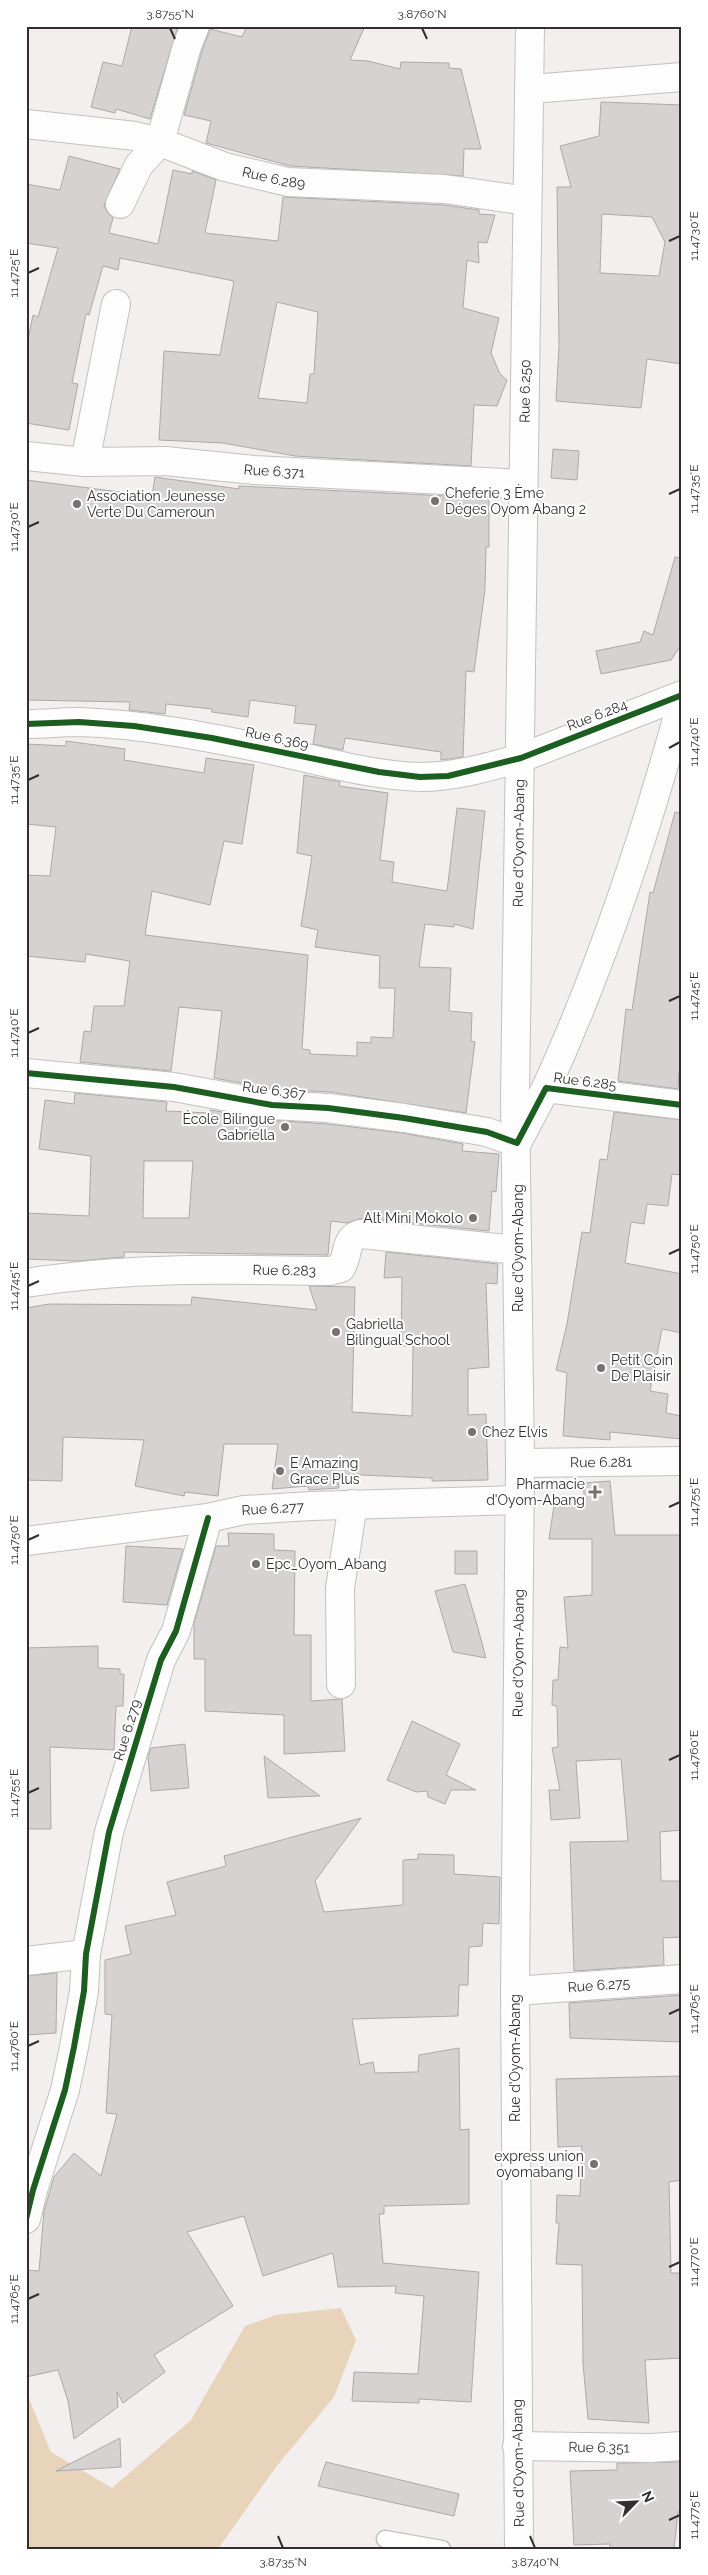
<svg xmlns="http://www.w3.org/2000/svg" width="708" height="2575" font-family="Raleway,sans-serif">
  <rect width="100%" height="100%" fill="#f4efef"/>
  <polygon fill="#e7d4ba" points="341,2308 356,2340 334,2397 276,2467 218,2549 26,2549 26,2391 51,2452 112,2488 191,2420 245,2326 276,2315"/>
  <g fill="#d6d2d2" stroke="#ada9aa" fill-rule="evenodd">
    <polygon points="132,26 178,26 150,119 116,109 115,113 91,107 103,62 122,66"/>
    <polygon points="247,26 365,26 350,60 368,61 400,69 401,62 449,63 449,68 461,69 481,149 464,149 463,176 290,166 206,143 211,121 184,115 202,51 210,29 242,37"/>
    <path d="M601 102 682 105V364L647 359 641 408 556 401 559 346 557 187H571L560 146 599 136ZM602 214 652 217 665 242 659 276 600 273Z"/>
    <path d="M69 156 120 169 104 205 107 212 113 218 109 233 158 244 173 170 192 174V171L216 180 205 233 278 241 283 197 444 205 479 210V214L495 215 487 243 478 242 479 263 467 260 463 308 499 318 491 353 500 374 507 380 497 406 474 405 471 466 295 456 223 443 159 440 164 351 220 355 234 281 120 258 118 270 103 266 89 315 86 314 72 383 78 384 69 430 26 423V350L33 315 38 317 58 248 26 243V184L60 190ZM277 302 318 312 314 374H310L307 403 258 398Z"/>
    <polygon points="553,449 579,451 577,480 551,478"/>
    <polygon points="155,477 239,489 239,486 489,498 489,547 486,547 485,589 474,672 466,671 463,757 441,760 441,752 345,738 343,750 313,744 316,725 294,723 296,706 250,700 248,717 212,712 212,709 166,704 165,714 129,710 130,702 26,700 26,480 152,496"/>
    <polygon points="675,557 682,558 682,644 671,660 601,674 596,651 640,642 644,631 653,635"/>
    <polygon points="66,741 125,749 124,760 204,773 206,758 254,765 242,844 224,841 210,905 152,891 145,935 308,955 302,1049 310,1050 310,1054 357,1056 357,1042 371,1043 371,1037 393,1038 395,988 379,988 380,956 315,947 318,930 301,926 312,856 297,853 304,775 340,782 339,786 388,793 380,860 394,862 392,882 447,891 457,808 485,811 473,929 454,924 454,927 425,924 419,967 451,968 449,1011 472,1013 471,1041 475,1042 466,1113 330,1092 274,1089 214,1078 222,1011 179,1007 171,1071 80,1062 84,1031 91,1032 94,1006 124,1006 130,961 86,954 85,962 26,956 26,875 50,876 56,827 26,824 26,744 66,746"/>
    <polygon points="675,812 682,813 682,1072 679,1072 678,1089 618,1081 626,1009 632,1010 650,892 653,893"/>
    <path d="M75 1093 167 1102 166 1111 210 1113V1110L269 1120 327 1124 402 1133 463 1144 462 1151 499 1154 496 1192 492 1191 489 1231 362 1218 347 1223 331 1221 328 1255 124 1252V1257L78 1261 26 1259V1213L89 1216 91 1156 39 1149 45 1100 74 1104ZM144 1161H193L189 1218H143Z"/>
    <polygon points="614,1112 682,1120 682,1175 672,1174 668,1206 647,1204 644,1224 631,1222 625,1263 682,1274 682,1333 662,1329 650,1391 668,1394 666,1413 682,1416 682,1439 610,1432 610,1440 563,1436 567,1373 556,1370 567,1324 582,1232 590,1233 600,1159 607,1160"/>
    <polygon points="386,1252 498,1264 497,1284 486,1283 489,1367 468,1369 468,1415 486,1414 488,1480 432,1481 432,1478 337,1474 339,1488 309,1490 308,1486 272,1489 278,1444 224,1444 218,1496 185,1492 184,1496 135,1486 144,1440 63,1437 62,1481 26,1480 26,1308 49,1304 191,1305 192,1297 317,1310 309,1286 355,1287 352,1412 412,1416 413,1346 401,1346 402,1277 384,1278"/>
    <polygon points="610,1481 615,1535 682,1535 682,1830 660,1832 661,1881 682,1881 682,1937 663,1938 664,1965 574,1971 570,1842 628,1841 621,1759 576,1761 580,1818 551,1820 549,1790 560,1790 552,1748 558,1747 557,1706 552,1705 553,1680 558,1680 560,1647 568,1648 564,1597 592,1595 592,1539 549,1539 555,1499 585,1504 583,1483"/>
    <polygon points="228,1533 274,1534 274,1550 295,1551 294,1635 311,1635 311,1701 342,1699 345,1751 284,1754 284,1715 205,1711 205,1659 194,1659 194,1623 216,1546 229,1546"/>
    <polygon points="126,1546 183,1549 167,1605 123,1602"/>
    <rect x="455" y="1551" width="22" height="23"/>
    <polygon points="465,1584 476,1621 486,1658 453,1652 435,1591"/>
    <polygon points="98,1646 98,1668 120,1669 120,1674 124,1674 123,1706 116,1706 114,1750 50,1747 51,1829 26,1829 26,1648"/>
    <polygon points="412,1721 460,1744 446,1775 476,1790 451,1790 445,1804 428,1797 427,1791 416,1792 387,1780"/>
    <polygon points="185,1744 189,1788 151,1791 148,1756 151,1748"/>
    <polygon points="264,1756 320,1796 268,1798"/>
    <polygon points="361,1818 315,1881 324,1912 403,1905 403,1860 418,1859 418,1854 454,1855 454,1874 500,1877 499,1924 483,1923 482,1946 469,1947 468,1985 459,1985 458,2016 352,2019 360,2065 373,2062 375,2073 418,2072 419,2055 459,2048 460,2130 469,2129 469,2204 384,2206 384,2214 379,2214 383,2263 479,2272 471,2402 419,2399 419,2403 352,2401 354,2372 418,2374 424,2296 395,2293 396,2286 338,2287 333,2253 263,2276 244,2216 187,2232 233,2306 154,2355 165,2372 123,2403 117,2392 118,2407 74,2439 68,2401 58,2370 26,2377 26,2270 39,2271 44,2211 54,2177 74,2153 101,2176 117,2114 106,2113 112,2015 105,2014 105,1960 131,1954 125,1926 176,1915 167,1882 226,1866 224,1856"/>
    <polygon points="57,1973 56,2033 26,2035 26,1976"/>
    <polygon points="682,1995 682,2042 570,2038 569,2003"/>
    <polygon points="682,2076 682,2180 669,2182 671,2273 682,2273 682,2358 645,2360 649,2423 588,2419 583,2363 582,2265 556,2264 559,2223 556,2223 557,2195 580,2196 582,2146 558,2147 556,2079"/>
    <polygon points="120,2438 121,2467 56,2471"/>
    <polygon points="326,2462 459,2494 454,2516 318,2486"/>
    <polygon points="682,2462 682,2512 678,2512 674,2549 610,2549 610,2544 574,2545 570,2471 617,2470 617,2463"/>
  </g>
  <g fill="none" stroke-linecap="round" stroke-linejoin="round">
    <g stroke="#c3c0c0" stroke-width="19">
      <polyline id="lane" points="385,2539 442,2549"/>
    </g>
    <g stroke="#c3c0c0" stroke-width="30">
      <g id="street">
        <polyline points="531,89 682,77"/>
        <path id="s1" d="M26 124 135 136 160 142 225 167 288 182 445 189 527 201"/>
        <polyline points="120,204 139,165 160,142 187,46 195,26"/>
        <path id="s2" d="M26 456 85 462 165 461 254 470 522 484"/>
        <polyline points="85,462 116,304"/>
        <path d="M26 724C44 724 62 722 79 722 144 724 208 737 271 750 319 760 371 776 421 777 455 777 488 767 521 758"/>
        <polyline points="26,1073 174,1087 272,1105 328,1108 404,1118 487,1132 517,1143 546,1088 682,1105"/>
        <path id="s3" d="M26 1283C127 1267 229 1269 330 1271L341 1268C349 1255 344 1238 361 1234L517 1250"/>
        <path id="s4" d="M520 1463 682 1461"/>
        <path id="s5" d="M26 1541 208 1518 244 1510 311 1506 520 1500"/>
        <polyline points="341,1684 340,1588 353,1504"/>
        <polyline points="26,1961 86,1954"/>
        <path id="s6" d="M515 1991 682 1979"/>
        <polyline points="26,2219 33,2190 65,2090 74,2047 84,1991 86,1954 109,1832 161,1660 176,1631 208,1518"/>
        <path id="s7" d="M517 2446 651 2448 682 2446"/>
      </g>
    </g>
    <g stroke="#c3c0c0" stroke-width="30">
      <g id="secondary">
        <polyline points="521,758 682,695"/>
        <path d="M546 1088C603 963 646 833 682 701"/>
        <path id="s8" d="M519 2549 515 1991 520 1463 515 1097 530 26"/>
      </g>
    </g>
    <use href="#lane" stroke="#fdfdfd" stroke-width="16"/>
    <use href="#street" stroke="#fdfdfd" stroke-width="28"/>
    <use href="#secondary" stroke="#fdfdfd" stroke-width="28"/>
    <g stroke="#fff" stroke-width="9">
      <g id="cycleway">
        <polyline points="26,724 79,722 134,726 212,738 379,772 420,777 448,776 521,758 682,695"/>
        <polyline points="26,1073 174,1087 272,1105 328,1108 404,1118 487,1132 517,1143 546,1088 682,1105"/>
        <polyline points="26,2219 33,2190 65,2090 74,2047 84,1991 86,1954 109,1832 161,1660 176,1631 208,1518"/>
      </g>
    </g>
    <use href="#cycleway" stroke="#1b5e20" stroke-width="6"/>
  </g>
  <path fill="none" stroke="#322f2e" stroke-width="2" d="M170 28 175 39M422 28 427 39M669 241 680 236M28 273 39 268M669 494 680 489M28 527 39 522M669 748 680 742M28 780 39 775M669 1001 680 996M28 1033 39 1028M669 1254 680 1249M28 1286 39 1281M669 1507 680 1502M28 1540 39 1535M669 1760 680 1755M28 1793 39 1788M669 2014 680 2009M28 2046 39 2041M669 2267 680 2262M28 2299 39 2294M669 2520 680 2515M278 2536 283 2548M530 2536 535 2548"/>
  <g fill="#767272" stroke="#fff" stroke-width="2">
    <circle cx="435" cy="501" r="5"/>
    <circle cx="77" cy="504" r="5"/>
    <circle cx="285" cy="1127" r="5"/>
    <circle cx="473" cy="1218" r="5"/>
    <circle cx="336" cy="1332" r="5"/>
    <circle cx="601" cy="1368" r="5"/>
    <circle cx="472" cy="1432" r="5"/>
    <circle cx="280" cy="1471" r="5"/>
    <path d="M592.5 1484.5h5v5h5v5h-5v5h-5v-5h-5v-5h5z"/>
    <circle cx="256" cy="1564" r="5"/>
    <circle cx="594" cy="2164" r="5"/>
  </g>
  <g text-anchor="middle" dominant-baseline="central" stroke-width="4" stroke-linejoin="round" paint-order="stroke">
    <g font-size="14" fill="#322f2e" stroke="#fff">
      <text stroke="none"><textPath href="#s1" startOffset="255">Rue 6.289</textPath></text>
      <text stroke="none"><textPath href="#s8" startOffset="2158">Rue 6.250</textPath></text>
      <text stroke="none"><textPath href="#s2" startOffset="249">Rue 6.371</textPath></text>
      <text transform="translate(597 715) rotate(-21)">Rue 6.284</text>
      <text transform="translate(277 738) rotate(12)">Rue 6.369</text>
      <text stroke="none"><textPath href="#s8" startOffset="1706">Rue d'Oyom-Abang</textPath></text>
      <text transform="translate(585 1081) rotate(7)">Rue 6.285</text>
      <text transform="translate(274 1090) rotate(7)">Rue 6.367</text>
      <text transform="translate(518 1248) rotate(-90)">Rue d'Oyom-Abang</text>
      <text stroke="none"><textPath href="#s3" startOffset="259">Rue 6.283</textPath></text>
      <text stroke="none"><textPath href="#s4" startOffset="81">Rue 6.281</textPath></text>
      <text stroke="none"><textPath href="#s5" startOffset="249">Rue 6.277</textPath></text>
      <text stroke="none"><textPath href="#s8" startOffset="896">Rue d'Oyom-Abang</textPath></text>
      <text transform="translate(127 1730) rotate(-73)">Rue 6.279</text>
      <text stroke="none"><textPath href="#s6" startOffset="84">Rue 6.275</textPath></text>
      <text transform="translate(515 2058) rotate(-90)">Rue d'Oyom-Abang</text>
      <text stroke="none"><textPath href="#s7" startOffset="82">Rue 6.351</textPath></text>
      <text transform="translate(518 2463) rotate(-91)">Rue d'Oyom-Abang</text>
    </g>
    <g font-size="14" fill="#322f2e" stroke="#fff" text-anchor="start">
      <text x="445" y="493">Cheferie 3 Ème<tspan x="445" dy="16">Déges Oyom Abang 2</tspan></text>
      <text x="87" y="496">Association Jeunesse<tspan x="87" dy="16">Verte Du Cameroun</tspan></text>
      <text x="275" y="1119" text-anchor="end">École Bilingue<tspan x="275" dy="16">Gabriella</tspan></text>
      <text x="463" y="1218" text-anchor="end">Alt Mini Mokolo</text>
      <text x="346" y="1324">Gabriella<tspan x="346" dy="16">Bilingual School</tspan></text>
      <text x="611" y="1360">Petit Coin<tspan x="611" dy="16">De Plaisir</tspan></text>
      <text x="482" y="1432">Chez Elvis</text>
      <text x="290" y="1463">E Amazing<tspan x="290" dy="16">Grace Plus</tspan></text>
      <text x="585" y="1484" text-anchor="end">Pharmacie<tspan x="585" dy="16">d'Oyom-Abang</tspan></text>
      <text x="266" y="1564">Epc_Oyom_Abang</text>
      <text x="584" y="2156" text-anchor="end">express union<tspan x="584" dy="16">oyomabang II</tspan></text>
    </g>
  </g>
  <rect width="708" height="2575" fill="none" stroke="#ffffff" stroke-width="55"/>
  <g transform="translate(636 2502) rotate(66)" stroke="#ffffff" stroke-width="4" paint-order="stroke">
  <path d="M0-4L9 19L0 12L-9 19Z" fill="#322f2e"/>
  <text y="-8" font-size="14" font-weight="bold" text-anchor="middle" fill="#322f2e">N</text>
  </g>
  <rect x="28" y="28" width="652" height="2520" fill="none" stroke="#322f2e" stroke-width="2"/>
  <g font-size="12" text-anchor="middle" fill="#322f2e">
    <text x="170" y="18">3.8755°N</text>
    <text x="422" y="18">3.8760°N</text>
    <text transform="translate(694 236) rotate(-90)" y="4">11.4730°E</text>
    <text transform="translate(14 273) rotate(-90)" y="4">11.4725°E</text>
    <text transform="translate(694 489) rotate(-90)" y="4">11.4735°E</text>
    <text transform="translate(14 527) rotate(-90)" y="4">11.4730°E</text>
    <text transform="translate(694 742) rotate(-90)" y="4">11.4740°E</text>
    <text transform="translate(14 780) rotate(-90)" y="4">11.4735°E</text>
    <text transform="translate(694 996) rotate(-90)" y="4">11.4745°E</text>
    <text transform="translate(14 1033) rotate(-90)" y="4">11.4740°E</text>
    <text transform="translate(694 1249) rotate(-90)" y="4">11.4750°E</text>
    <text transform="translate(14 1286) rotate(-90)" y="4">11.4745°E</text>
    <text transform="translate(694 1502) rotate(-90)" y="4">11.4755°E</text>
    <text transform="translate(14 1540) rotate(-90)" y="4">11.4750°E</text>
    <text transform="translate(694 1755) rotate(-90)" y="4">11.4760°E</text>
    <text transform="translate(14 1793) rotate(-90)" y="4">11.4755°E</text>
    <text transform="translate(694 2009) rotate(-90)" y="4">11.4765°E</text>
    <text transform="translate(14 2046) rotate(-90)" y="4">11.4760°E</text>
    <text transform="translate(694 2262) rotate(-90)" y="4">11.4770°E</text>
    <text transform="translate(14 2299) rotate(-90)" y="4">11.4765°E</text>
    <text transform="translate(694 2515) rotate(-90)" y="4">11.4775°E</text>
    <text x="283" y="2566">3.8735°N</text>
    <text x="535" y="2566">3.8740°N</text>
  </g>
</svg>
